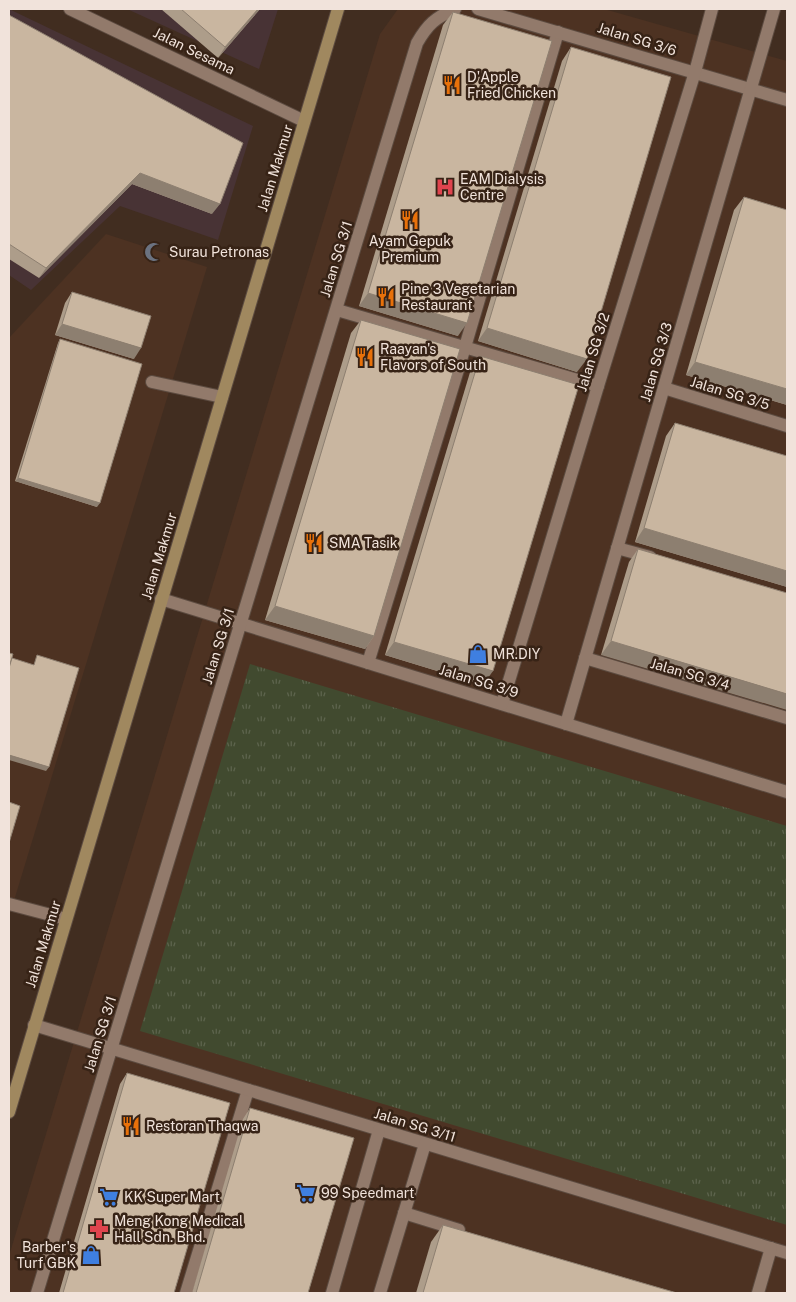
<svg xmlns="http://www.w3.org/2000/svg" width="796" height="1302" font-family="'Public Sans',sans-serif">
  <defs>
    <pattern id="grass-tufts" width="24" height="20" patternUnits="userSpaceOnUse" patternTransform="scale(1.25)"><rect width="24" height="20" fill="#414a2f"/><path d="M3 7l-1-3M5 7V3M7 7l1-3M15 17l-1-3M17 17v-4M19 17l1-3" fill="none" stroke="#5d644d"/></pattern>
  </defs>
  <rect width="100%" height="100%" fill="#412d20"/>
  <g fill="#4d3222">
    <polygon points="398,9 604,9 787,61 787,1293 9,1293 9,1256 380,34"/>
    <polygon points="106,234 207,267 9,917 9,338"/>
  </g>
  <g fill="#483335">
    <polygon points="9,9 253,126 218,240 120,206 31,290 9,275"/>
    <polygon points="127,9 278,9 259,69"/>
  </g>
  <polygon fill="url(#grass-tufts)" points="250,664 787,826 787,1225 140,1031"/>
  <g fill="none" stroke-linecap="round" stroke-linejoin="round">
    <g stroke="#5c4b40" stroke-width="14">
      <g id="lane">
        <polyline points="337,310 598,386"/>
        <polyline points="152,382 222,397"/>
        <polyline points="617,548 650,557"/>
        <polyline points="368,663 465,347 558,32"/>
        <polyline points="9,904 66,919"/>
        <polyline points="186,1293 248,1090"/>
      </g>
    </g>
    <g stroke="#5c4b40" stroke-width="14">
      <g id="street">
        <polyline points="70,9 304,121"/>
        <polyline points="478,9 787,100"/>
        <polyline points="664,388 787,426"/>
        <polyline points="161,599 787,792"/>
        <polyline points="585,658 787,718"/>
        <polyline points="502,704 598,386 695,72 712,9"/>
        <polyline points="566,724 774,9"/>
        <polyline points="34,1025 787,1253"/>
        <polyline points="404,1213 459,1230"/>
        <path d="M37 1293 417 43C428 24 435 18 455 9"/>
        <polyline points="332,1293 379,1130"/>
        <polyline points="380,1293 425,1144"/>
        <polyline points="758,1293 771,1248"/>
      </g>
    </g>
    <g stroke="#5c4b40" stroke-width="14">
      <polyline id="secondary" points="9,1112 338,9"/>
    </g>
    <use href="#lane" stroke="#927a6b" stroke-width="12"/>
    <use href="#street" stroke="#927a6b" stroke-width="12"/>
    <use href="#secondary" stroke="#a0885f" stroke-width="12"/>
  </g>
  <g fill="#ad9d8a">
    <polygon points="161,9 260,9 218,58"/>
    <polygon points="453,12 458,336 359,306 443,25"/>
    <polygon points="9,15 212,214 132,184 39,278 9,259"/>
    <polygon points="571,47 577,372 478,341 562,61"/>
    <polygon points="744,197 787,210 787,405 686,375 734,210"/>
    <polygon points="72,292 134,359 55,335 65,303"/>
    <polygon points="361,320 374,636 365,649 265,620 351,333"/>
    <polygon points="60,339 97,507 15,481 58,343"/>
    <polygon points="480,356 483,685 385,655 471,369"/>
    <polygon points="675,423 787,456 787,587 635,542 666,436"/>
    <polygon points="638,549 787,593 601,655 629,562"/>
    <polygon points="127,1073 174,1293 59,1293 120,1084"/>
    <polygon points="250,1108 308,1293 192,1293 243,1119"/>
    <polygon points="443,1225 677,1293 416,1293 431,1242"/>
  </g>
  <g fill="#8d7f70">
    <polygon points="258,9 260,9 218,58 225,47"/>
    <polygon points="140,173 220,204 212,214 132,184 39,278 46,268"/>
    <polygon points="368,293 467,323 458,336 359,306"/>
    <polygon points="62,324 141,348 134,359 55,335"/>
    <polygon points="487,328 587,359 577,372 478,341"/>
    <polygon points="695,362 787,389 787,405 686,375"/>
    <polygon points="18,478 100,503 97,507 15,481"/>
    <polygon points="644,528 787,571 787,587 635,542"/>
    <polygon points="275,606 374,636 365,649 265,620"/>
    <polygon points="611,641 787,694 787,710 601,655"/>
    <polygon points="394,642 493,671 483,685 385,655"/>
    <polygon points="9,755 49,767 46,771 9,760"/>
  </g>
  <g fill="#c9b6a0" stroke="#8d7f70">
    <polygon points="181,9 258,9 225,47"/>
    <polygon points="453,12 552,41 467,323 368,293"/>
    <polygon points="9,15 243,143 220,204 140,173 46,268 9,244"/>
    <polygon points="571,47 671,77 587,359 487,328"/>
    <polygon points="744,197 787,210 787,389 695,362"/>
    <polygon points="72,292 151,316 141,348 62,324"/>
    <polygon points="361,320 460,349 374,636 275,606"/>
    <polygon points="60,339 142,364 100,503 18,478"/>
    <polygon points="480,356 579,385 493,671 394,642"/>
    <polygon points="675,423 787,456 787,571 644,528"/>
    <polygon points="638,549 787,593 787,694 611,641"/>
    <polygon points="9,653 13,654 9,668"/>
    <polygon points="37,655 79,668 49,767 9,755 9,668 12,658 34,665"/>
    <polygon points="9,802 20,806 9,843"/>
    <polygon points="127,1073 230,1103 174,1293 63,1293"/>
    <polygon points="250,1108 354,1138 308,1293 196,1293"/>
    <polygon points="443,1225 677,1293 423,1293"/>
  </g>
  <defs>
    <g id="restaurant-bare" transform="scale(1.5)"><path d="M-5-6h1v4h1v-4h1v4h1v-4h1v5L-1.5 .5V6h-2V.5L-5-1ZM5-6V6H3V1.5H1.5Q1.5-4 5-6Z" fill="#e8710a" stroke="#372316" stroke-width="2.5" paint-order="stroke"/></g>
    <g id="hospital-bare" transform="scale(1.5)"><path d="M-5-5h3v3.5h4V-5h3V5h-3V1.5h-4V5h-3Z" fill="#e0444e" stroke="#372316" stroke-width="2.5" paint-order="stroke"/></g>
    <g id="mosque-bare" transform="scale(1.5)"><path d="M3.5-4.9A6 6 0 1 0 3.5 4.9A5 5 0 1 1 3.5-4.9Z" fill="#6b7280" stroke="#372316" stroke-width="2.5" paint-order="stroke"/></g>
    <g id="shop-bare" transform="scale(1.5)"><path d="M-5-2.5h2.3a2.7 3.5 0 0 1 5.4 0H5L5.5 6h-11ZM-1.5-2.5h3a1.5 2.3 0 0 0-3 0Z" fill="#3f7fe0" stroke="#372316" stroke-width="2.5" paint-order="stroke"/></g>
    <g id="supermarket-bare" transform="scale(1.5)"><path d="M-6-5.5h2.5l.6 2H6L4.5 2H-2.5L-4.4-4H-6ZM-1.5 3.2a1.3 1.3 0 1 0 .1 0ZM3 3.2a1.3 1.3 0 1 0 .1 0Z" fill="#3f7fe0" stroke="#372316" stroke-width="2.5" paint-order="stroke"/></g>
    <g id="pharmacy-bare" transform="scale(1.5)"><path d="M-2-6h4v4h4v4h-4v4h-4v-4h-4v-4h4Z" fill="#e0444e" stroke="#372316" stroke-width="2.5" paint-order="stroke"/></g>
  </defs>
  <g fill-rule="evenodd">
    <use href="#restaurant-bare" x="452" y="85"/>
    <use href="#hospital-bare" x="445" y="187"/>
    <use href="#restaurant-bare" x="410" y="220"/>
    <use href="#mosque-bare" x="154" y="252"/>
    <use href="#restaurant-bare" x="386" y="297"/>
    <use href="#restaurant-bare" x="365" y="357"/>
    <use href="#restaurant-bare" x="314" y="543"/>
    <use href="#shop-bare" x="478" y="654"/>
    <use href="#restaurant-bare" x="131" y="1126"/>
    <use href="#supermarket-bare" x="306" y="1193"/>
    <use href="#supermarket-bare" x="109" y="1197"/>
    <use href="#pharmacy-bare" x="99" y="1229"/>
    <use href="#shop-bare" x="91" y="1255"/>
  </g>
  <g text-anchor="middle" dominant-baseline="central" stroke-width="5" stroke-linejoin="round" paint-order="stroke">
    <g font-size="14" fill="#f1e3db" stroke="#372316">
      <text transform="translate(637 39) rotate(17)">Jalan SG 3/6</text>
      <text transform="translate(194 51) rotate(26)">Jalan Sesama</text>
      <text transform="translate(275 168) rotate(-73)">Jalan Makmur</text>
      <text transform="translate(336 259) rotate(-73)">Jalan SG 3/1</text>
      <text transform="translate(593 352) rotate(-73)">Jalan SG 3/2</text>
      <text transform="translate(656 362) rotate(-74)">Jalan SG 3/3</text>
      <text transform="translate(730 393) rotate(17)">Jalan SG 3/5</text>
      <text transform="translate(159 556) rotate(-73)">Jalan Makmur</text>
      <text transform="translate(218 646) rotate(-73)">Jalan SG 3/1</text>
      <text transform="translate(690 674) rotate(16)">Jalan SG 3/4</text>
      <text transform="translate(479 681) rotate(17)">Jalan SG 3/9</text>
      <text transform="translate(43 944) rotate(-73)">Jalan Makmur</text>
      <text transform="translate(100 1034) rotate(-73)">Jalan SG 3/1</text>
      <text transform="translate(415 1125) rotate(17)">Jalan SG 3/11</text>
    </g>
    <g font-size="14" fill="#f1e3db" stroke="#372316" text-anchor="start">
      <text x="467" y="77">D'Apple<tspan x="467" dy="16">Fried Chicken</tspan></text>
      <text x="460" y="179">EAM Dialysis<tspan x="460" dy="16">Centre</tspan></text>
      <text x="410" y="241" text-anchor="middle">Ayam Gepuk<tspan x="410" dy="16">Premium</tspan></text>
      <text x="169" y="252">Surau Petronas</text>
      <text x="401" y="289">Pine 3 Vegetarian<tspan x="401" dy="16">Restaurant</tspan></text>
      <text x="380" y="349">Raayan's<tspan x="380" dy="16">Flavors of South</tspan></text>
      <text x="329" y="543">SMA Tasik</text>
      <text x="493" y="654">MR.DIY</text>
      <text x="146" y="1126">Restoran Thaqwa</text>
      <text x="321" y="1193">99 Speedmart</text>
      <text x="124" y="1197">KK Super Mart</text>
      <text x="114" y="1221">Meng Kong Medical<tspan x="114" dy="16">Hall Sdn. Bhd.</tspan></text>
      <text x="76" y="1247" text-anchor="end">Barber's<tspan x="76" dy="16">Turf GBK</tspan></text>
    </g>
  </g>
  <rect width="796" height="1302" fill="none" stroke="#f1e3db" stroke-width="20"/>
</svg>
